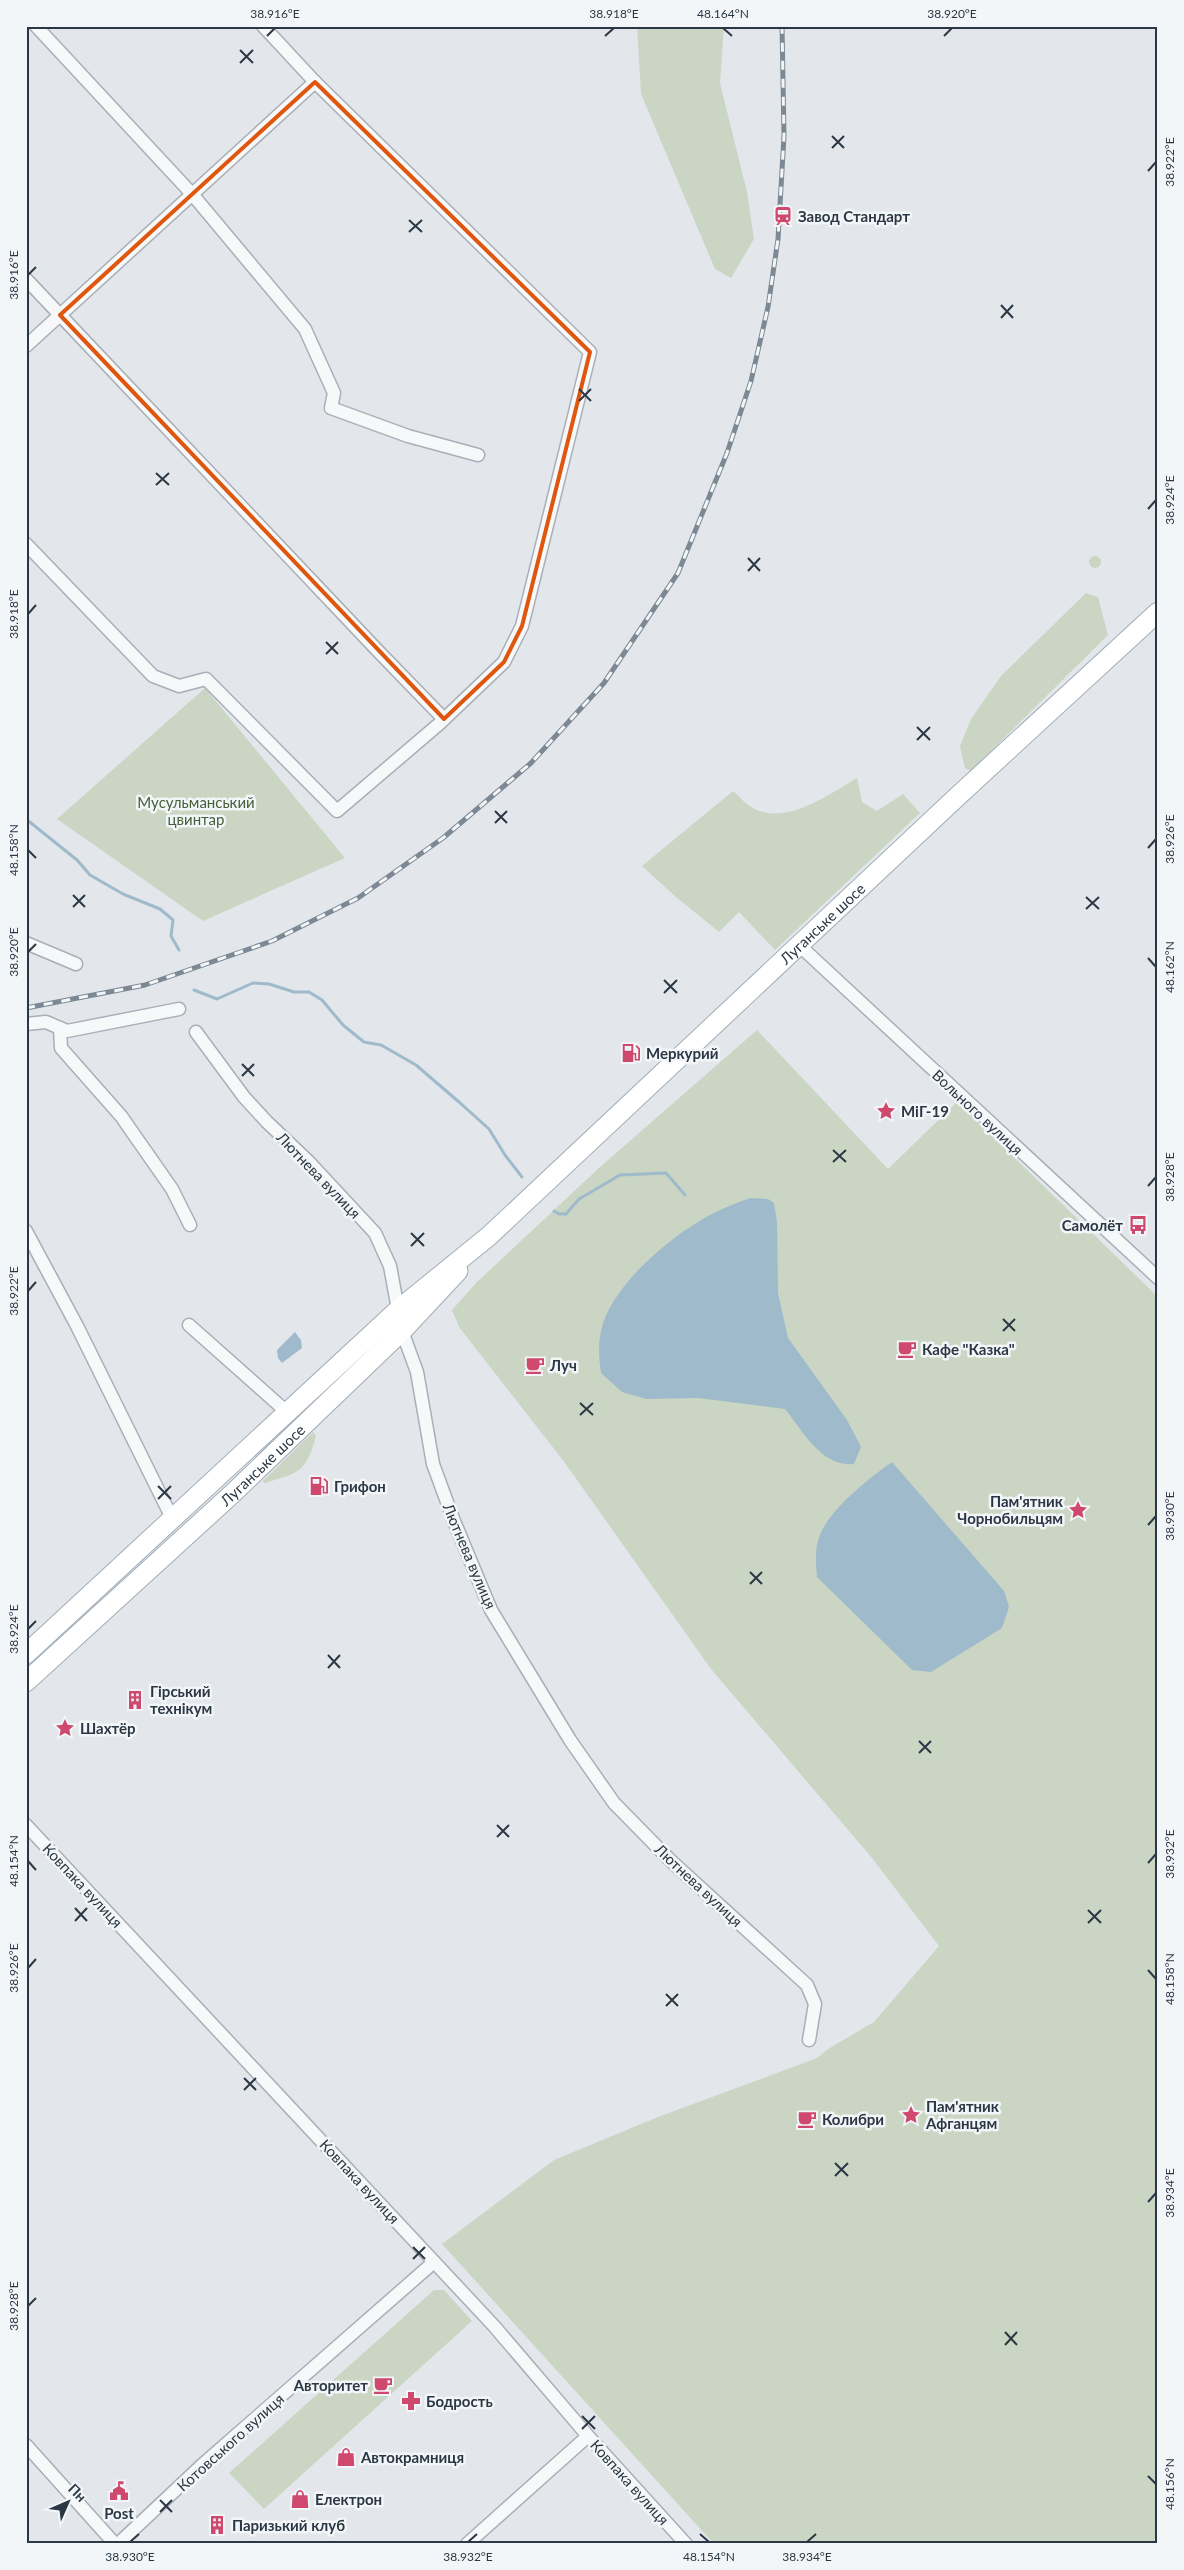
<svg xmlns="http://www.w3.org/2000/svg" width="1184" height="2570" font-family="Lato,sans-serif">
  <rect width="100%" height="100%" fill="#e3e7eb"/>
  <g fill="#cbd5c4">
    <polygon points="637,26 724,26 720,83 747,192 754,239 731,278 715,269 641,94"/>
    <circle cx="1095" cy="562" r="6"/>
    <polygon points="1086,593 1098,597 1108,635 971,771 965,768 960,746 971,719 1001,676"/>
    <polygon points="205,688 345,858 203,921 57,819"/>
    <path d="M857 778 862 802 877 811 903 794 920 813 775 950 739 912 719 932 676 897 642 866 733 791C740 797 748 807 757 810 789 824 831 793 857 778Z"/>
    <polygon points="757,1030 888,1169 957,1102 1158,1297 1158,2544 714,2544 442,2244 554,2160 658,2117 817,2058 828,2049 874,2022 939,1946 872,1858 711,1669 565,1463 459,1327 452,1310 477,1282 600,1167"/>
    <path d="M313 1432 316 1436C306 1472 300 1473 264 1483L263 1481Z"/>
    <polygon points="434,2290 444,2290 472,2321 264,2509 229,2473"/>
  </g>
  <g fill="#9ebacb">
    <path d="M750 1198 768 1199 774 1203 777 1222 778 1293 788 1338 847 1420 861 1447 854 1464C821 1467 803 1431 785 1409L698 1398 646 1399 622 1392 601 1373C599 1359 598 1345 601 1331 610 1285 677 1230 718 1211 728 1206 739 1202 750 1198Z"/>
    <polygon points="295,1332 301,1340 302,1348 282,1363 278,1358 277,1350"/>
    <path d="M892 1462 1004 1591 1009 1607 1002 1628 931 1672 912 1670 817 1577C816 1563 814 1549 820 1535 830 1509 869 1478 892 1462Z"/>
  </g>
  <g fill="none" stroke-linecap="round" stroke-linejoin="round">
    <g stroke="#9ebacb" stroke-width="3">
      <polyline points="26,819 77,860 90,875 123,894 160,909 173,920 171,936 179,950"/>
      <polyline points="194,990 217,999 253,983 269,984 294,992 309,992 322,1000 343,1025 364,1042 381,1045 416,1065 459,1102 489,1129 505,1155 522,1177"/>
      <polyline points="554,1211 559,1214 566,1214 579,1199 620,1175 666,1173 685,1195"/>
    </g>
    <g stroke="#a8afb6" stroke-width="15">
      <g id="street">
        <polyline points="36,26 192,194 305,329 334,393 331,408 408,436 478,455"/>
        <polyline points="26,279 378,651 444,719"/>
        <polyline points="26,346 315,82"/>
        <polyline points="26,544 153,676 179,686 206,679 337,811 439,724 504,662 522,626 590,352 315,82 263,26"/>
        <polyline points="26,943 76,964"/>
        <polyline points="800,946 1158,1278"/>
        <polyline points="26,1024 46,1022 67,1031 179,1009"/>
        <polyline points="60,1028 61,1048 121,1116 172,1189 190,1225"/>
        <polyline points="196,1032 244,1097 267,1122 309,1162 375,1233 390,1266 402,1331 417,1372 433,1464 454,1521 491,1610 570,1740 614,1803 670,1860 807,1985 815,2004 809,2040"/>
        <polyline points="26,1231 77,1326 173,1520"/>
        <polyline points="189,1325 288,1413"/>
        <polyline points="26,1825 494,2326 588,2436 686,2544"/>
        <polyline points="26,2445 115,2544"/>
        <polyline points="118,2544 201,2466 434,2262"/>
        <polyline points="467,2544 588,2436"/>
      </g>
    </g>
    <g stroke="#a2adb7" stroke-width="21">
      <g id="primary">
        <path id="s1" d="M26 1654 399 1309 489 1236 959 795 1158 612"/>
        <path id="s2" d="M26 1682 232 1494 402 1331 458 1271"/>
      </g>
    </g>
    <use href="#street" stroke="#f6f8f9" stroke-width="12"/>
    <use href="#primary" stroke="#fff" stroke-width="19"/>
    <g stroke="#7c8995" stroke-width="5">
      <polyline id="rail" points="26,1008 145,985 272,941 358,898 443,838 531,763 604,683 678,573 727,453 751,381 768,307 778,239 784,136 782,26"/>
    </g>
    <use href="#rail" stroke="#f3f6f8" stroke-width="3" stroke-dasharray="9" stroke-linecap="butt"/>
  </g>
  <path fill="none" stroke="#df570f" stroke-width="4" stroke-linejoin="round" d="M315 82 590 352 522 626 504 662 444 719 60 315Z"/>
  <path fill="none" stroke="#2b3744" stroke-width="2" d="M723 28 732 36M267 36 275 28M605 36 614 28M944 36 952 28M240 50 253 63M240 63 253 50M832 136 844 148M832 148 844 136M1148 171 1156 162M409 220 422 232M409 232 422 220M28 275 36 267M1001 305 1013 318M1001 318 1013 305M579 389 591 401M579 401 591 389M156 473 169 485M156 485 169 473M1148 509 1156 500M748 558 760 571M748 571 760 558M28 614 36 605M326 642 338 654M326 654 338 642M917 727 930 740M917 740 930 727M495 811 507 823M495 823 507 811M1148 848 1156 839M28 850 36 858M73 895 85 907M1086 897 1099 909M73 907 85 895M1086 909 1099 897M28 952 36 944M1148 958 1156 967M664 980 677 993M664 993 677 980M242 1064 254 1076M242 1076 254 1064M833 1150 846 1162M833 1162 846 1150M1148 1186 1156 1177M411 1233 424 1246M411 1246 424 1233M28 1291 36 1282M1003 1319 1015 1331M1003 1331 1015 1319M580 1403 593 1415M580 1415 593 1403M158 1486 171 1499M158 1499 171 1486M1148 1525 1156 1516M750 1572 762 1584M750 1584 762 1572M28 1629 36 1621M328 1655 340 1668M328 1668 340 1655M919 1741 931 1753M919 1753 931 1741M497 1825 509 1837M497 1837 509 1825M28 1861 36 1870M1148 1863 1156 1854M75 1908 87 1921M1088 1910 1101 1923M75 1921 87 1908M1088 1923 1101 1910M28 1968 36 1959M1148 1970 1156 1979M666 1994 678 2006M666 2006 678 1994M244 2078 256 2090M244 2090 256 2078M835 2163 848 2176M835 2176 848 2163M1148 2202 1156 2193M413 2247 425 2259M413 2259 425 2247M28 2306 36 2298M1005 2332 1017 2345M1005 2345 1017 2332M582 2416 595 2429M582 2429 595 2416M1148 2476 1156 2484M160 2500 172 2512M160 2512 172 2500M700 2534 709 2542M130 2542 139 2534M468 2542 477 2534M807 2542 816 2534"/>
  <defs>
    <g id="station-bare" transform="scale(1.5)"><path d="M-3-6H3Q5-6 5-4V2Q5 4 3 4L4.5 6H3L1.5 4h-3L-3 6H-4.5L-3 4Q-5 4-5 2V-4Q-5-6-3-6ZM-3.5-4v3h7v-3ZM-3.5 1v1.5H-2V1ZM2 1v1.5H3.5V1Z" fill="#cf496f" stroke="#f3f6f8" stroke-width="2.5" paint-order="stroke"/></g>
    <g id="fuel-bare" transform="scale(1.5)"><path d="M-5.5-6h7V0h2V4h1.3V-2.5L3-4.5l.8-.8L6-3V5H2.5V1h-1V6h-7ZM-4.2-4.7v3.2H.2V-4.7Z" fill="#cf496f" stroke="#f3f6f8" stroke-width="2.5" paint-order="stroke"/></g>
    <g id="sight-bare" transform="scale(1.5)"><path d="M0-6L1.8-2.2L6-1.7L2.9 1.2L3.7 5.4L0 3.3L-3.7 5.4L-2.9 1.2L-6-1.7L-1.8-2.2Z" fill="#cf496f" stroke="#f3f6f8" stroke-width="2.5" paint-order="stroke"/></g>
    <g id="bus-bare" transform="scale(1.5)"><path d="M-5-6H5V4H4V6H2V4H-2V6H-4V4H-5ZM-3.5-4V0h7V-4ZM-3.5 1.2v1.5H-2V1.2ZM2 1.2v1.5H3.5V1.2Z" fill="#cf496f" stroke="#f3f6f8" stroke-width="2.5" paint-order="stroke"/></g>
    <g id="cafe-bare" transform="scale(1.5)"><path d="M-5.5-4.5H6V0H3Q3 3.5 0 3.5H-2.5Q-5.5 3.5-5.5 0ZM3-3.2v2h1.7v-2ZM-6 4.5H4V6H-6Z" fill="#cf496f" stroke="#f3f6f8" stroke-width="2.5" paint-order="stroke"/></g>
    <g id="building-bare" transform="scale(1.5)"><path d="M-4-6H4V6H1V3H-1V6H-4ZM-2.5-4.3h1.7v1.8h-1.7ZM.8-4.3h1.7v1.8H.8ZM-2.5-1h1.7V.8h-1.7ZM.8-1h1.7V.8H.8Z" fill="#cf496f" stroke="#f3f6f8" stroke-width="2.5" paint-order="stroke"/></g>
    <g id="pharmacy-bare" transform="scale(1.5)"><path d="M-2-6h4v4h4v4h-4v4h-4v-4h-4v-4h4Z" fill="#cf496f" stroke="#f3f6f8" stroke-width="2.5" paint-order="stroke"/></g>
    <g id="shop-bare" transform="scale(1.5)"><path d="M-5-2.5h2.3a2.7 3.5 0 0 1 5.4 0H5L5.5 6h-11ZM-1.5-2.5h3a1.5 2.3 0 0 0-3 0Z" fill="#cf496f" stroke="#f3f6f8" stroke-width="2.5" paint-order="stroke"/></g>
    <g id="civic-bare" transform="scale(1.5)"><path d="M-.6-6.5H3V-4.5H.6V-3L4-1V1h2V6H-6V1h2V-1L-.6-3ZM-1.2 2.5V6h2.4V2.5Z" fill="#cf496f" stroke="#f3f6f8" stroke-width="2.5" paint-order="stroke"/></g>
  </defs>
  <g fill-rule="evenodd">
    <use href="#station-bare" x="783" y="216"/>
    <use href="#fuel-bare" x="631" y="1053"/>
    <use href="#sight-bare" x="886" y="1111"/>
    <use href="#bus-bare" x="1138" y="1225"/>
    <use href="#cafe-bare" x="907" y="1349"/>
    <use href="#cafe-bare" x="535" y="1365"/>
    <use href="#fuel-bare" x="319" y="1486"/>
    <use href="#sight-bare" x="1078" y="1510"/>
    <use href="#building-bare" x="135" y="1700"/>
    <use href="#sight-bare" x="65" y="1728"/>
    <use href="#sight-bare" x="911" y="2115"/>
    <use href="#cafe-bare" x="807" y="2119"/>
    <use href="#cafe-bare" x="383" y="2385"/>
    <use href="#pharmacy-bare" x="411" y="2401"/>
    <use href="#shop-bare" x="346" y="2457"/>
    <use href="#civic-bare" x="119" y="2491"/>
    <use href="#shop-bare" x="300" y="2499"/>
    <use href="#building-bare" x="217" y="2525"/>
  </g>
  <g text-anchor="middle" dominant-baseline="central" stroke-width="5" stroke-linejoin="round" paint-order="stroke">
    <g font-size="15" font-weight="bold" fill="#2b3744" stroke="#f3f6f8" text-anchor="start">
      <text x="798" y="216">Завод Стандарт</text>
      <text x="646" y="1053">Меркурий</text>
      <text x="901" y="1111">МіГ-19</text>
      <text x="1123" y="1225" text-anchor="end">Самолёт</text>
      <text x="922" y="1349">Кафе "Казка"</text>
      <text x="550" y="1365">Луч</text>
      <text x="334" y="1486">Грифон</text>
      <text x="1063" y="1501" text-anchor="end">Пам'ятник<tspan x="1063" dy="17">Чорнобильцям</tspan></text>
      <text x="150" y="1691">Гірський<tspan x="150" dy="17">технікум</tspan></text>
      <text x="80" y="1728">Шахтёр</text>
      <text x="926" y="2106">Пам'ятник<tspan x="926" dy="17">Афганцям</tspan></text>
      <text x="822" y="2119">Колибри</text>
      <text x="368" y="2385" text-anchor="end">Авторитет</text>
      <text x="426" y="2401">Бодрость</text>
      <text x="361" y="2457">Автокрамниця</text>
      <text x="315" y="2499">Електрон</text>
      <text x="119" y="2513" text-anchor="middle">Post</text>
      <text x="232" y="2525">Паризький клуб</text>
    </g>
    <g font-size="15" fill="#446038" stroke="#f3f6f8">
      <text x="196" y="802">Мусульманський<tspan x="196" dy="17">цвинтар</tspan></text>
    </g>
    <g font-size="15" fill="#2b3744" stroke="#f3f6f8">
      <text stroke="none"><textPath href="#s1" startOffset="1081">Луганське шосе</textPath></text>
      <text transform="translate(978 1112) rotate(43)">Вольного вулиця</text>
      <text transform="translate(319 1175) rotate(46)">Лютнева вулиця</text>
      <text stroke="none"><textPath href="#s2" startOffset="321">Луганське шосе</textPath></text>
      <text transform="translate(470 1556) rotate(67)">Лютнева вулиця</text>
      <text transform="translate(83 1885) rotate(47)">Ковпака вулиця</text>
      <text transform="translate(699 1885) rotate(43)">Лютнева вулиця</text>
      <text transform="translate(360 2181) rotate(47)">Ковпака вулиця</text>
      <text transform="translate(230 2442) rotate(-42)">Котовського вулиця</text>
      <text transform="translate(630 2482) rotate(48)">Ковпака вулиця</text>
    </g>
  </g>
  <rect width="1184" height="2570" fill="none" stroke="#f3f6f8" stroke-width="55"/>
  <g transform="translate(68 2502) rotate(45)" stroke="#f3f6f8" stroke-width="4" paint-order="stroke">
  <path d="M0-4L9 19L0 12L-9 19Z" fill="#2b3744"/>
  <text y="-8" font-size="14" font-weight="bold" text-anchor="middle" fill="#2b3744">Пн</text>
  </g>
  <rect x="28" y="28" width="1128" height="2514" fill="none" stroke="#2b3744" stroke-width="2"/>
  <g font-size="12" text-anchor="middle" fill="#2b3744">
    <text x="275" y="18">38.916°E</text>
    <text x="614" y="18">38.918°E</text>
    <text x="723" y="18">48.164°N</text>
    <text x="952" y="18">38.920°E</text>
    <text transform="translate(1170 162) rotate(-90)" y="4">38.922°E</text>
    <text transform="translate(14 275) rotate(-90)" y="4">38.916°E</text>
    <text transform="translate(1170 500) rotate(-90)" y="4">38.924°E</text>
    <text transform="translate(14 614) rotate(-90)" y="4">38.918°E</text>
    <text transform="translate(1170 839) rotate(-90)" y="4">38.926°E</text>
    <text transform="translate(14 850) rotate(-90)" y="4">48.158°N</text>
    <text transform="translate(14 952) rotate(-90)" y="4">38.920°E</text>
    <text transform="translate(1170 967) rotate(-90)" y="4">48.162°N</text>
    <text transform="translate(1170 1177) rotate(-90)" y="4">38.928°E</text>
    <text transform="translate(14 1291) rotate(-90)" y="4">38.922°E</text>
    <text transform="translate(1170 1516) rotate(-90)" y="4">38.930°E</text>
    <text transform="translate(14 1629) rotate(-90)" y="4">38.924°E</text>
    <text transform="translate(1170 1854) rotate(-90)" y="4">38.932°E</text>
    <text transform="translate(14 1861) rotate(-90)" y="4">48.154°N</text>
    <text transform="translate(14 1968) rotate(-90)" y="4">38.926°E</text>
    <text transform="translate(1170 1979) rotate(-90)" y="4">48.158°N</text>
    <text transform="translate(1170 2193) rotate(-90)" y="4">38.934°E</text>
    <text transform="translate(14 2306) rotate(-90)" y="4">38.928°E</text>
    <text transform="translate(1170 2484) rotate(-90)" y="4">48.156°N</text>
    <text x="130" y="2561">38.930°E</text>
    <text x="468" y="2561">38.932°E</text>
    <text x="709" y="2561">48.154°N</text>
    <text x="807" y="2561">38.934°E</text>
  </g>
</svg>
